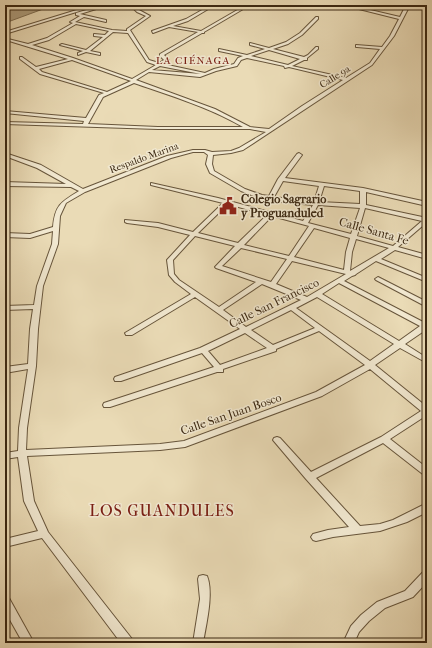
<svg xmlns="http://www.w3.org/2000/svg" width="432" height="648" font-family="'IM FELL French Canon',serif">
  <rect width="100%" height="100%" fill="#eadbb6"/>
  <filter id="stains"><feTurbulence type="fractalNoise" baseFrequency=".005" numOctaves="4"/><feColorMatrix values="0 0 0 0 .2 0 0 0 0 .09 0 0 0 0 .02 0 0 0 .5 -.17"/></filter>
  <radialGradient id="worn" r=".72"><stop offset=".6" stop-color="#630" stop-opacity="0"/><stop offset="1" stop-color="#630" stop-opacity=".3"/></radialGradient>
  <polygon fill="#ae9e7e" stroke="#806f53" points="5,5 54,5 5,23"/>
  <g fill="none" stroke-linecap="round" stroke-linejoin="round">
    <g stroke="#67553b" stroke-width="2">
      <g id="minor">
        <path d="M104 5H109L80 14 106 20V22L84 17 75 22 112 30 127 31V29L146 16 137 12 130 5H134L139 10 150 16 130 30 149 60 159 63 164 60 160 56V54L198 32 169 27 153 33 152 31 186 19 211 5H215L188 21 173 26 201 31 246 5H250L204 32V33H202L164 55 169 60 163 64 205 73 214 69 234 64 238 58 243 56 219 51V49L247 55 265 49 250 45V43L269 48 286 42 300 33 316 17H318V19L302 35 288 44 273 49 304 57 308 55 316 47H318V49L307 58V60H304L292 66 346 78 370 63 380 49 357 47H356V45L382 47 390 36 399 19 343 5H349L400 17 406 5H410L394 36 372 65 243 150 231 153 213 155 212 164 214 171 245 189 262 195 269 196 278 179 297 154 299 153 302 155 285 178 363 188 427 202V206L366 192V205L427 218V222L398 247 427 255V259L395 250 381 259 427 278V282L376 261 356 274 355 275 352 276 344 281 425 323H427V329L405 344 427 358V363L400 348 375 365 427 407V415L390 439 427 468V476L424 475 383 443 316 478 360 526 380 524 393 520 427 503V512L407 522 380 531 333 537 316 541 313 540 311 537 313 534 328 530 349 527 306 479 273 440 274 438 277 437 280 438 311 472 381 437 421 411 370 369 322 396 185 447 160 450 27 456 34 501 48 532 132 639 133 643H121L42 538 5 547V539L38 531 24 501 18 457 5 459V453L18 451 19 428 28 369 5 373V367L28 364 30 329 33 309 5 310V306L34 305 37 286 52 244 53 231 30 238 5 237V233L30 234 53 227C55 205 61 202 79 191L71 187 5 186V182L66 184 37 168 5 156V153L41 165 83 189 167 156 193 150H205L212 152 231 151 239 148 266 132 250 129H158L5 124V122L83 124 84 121 5 113V111L86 118 99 95 104 93 40 74 20 59V57H22L36 67 68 59 6 40 8 39 28 44 47 38 73 23 70 22 80 16 76 15V13ZM76 24 109 31 105 35 94 34V36L103 37 86 50 62 44 60 45 83 51 78 53V55L86 52 100 55V53L90 51 113 32 128 33 147 62 156 65 132 79 73 58 32 45 49 40ZM269 50 300 59 288 65 251 56ZM247 58 284 66 285 68 289 67 343 80 302 106 269 129 250 127 215 109 136 80 149 72 200 77 216 71 237 66 241 60ZM72 60 131 81 107 92 42 72 39 69ZM160 66 201 74 152 70ZM134 83C171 96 209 107 243 127H158L88 124 103 97ZM193 152H204L208 155 206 164 210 173 241 191 259 198 270 201 313 205 303 221 218 198 151 183V185L223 203 193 232 158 223 125 220V222L127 223 158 227 190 235 167 260 169 275 175 282 191 294 125 333 126 335H132L195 297 240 329 200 348 115 377 114 379 115 381H121L202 353 214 367 104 403 103 405 104 407H110L217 372H223V369L276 351V349L319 331 365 365 316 392 184 441 160 444 26 450 27 428 36 366 38 329 43 286 58 244 60 216 66 203 85 192 171 158ZM283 181 319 186 314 202 274 197ZM324 186 360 191V204L319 202ZM228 204 267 215 238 243 198 233ZM318 205 360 208 351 234 308 223ZM365 208 422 221 393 246 357 236ZM272 216 309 226 289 256 244 245ZM314 228 350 238 346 252 344 270 294 257ZM195 236 235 246 215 267 216 268 256 282 219 307 179 280 174 274 173 260ZM356 239 389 248 350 271 352 252ZM241 248 287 259 271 282 222 266ZM292 261 346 274 307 297 276 284ZM339 283 420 326 399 341 322 294ZM262 284 301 300 246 327 223 310ZM317 297 394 344 370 361 296 308ZM291 310 315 328 273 345 251 330ZM245 333 267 348 220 365 208 351Z"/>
        <polygon points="378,277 427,302 427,307 376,280 375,279"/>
        <polygon points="427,571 427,582 413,597 385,608 369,621 359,632 354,643 343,643 351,626 361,615 377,602 405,591 423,572"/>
        <path d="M203 575 207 576C214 593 206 625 203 643H193L200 599 198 579 199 576Z"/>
        <polygon points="5,596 9,598 34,643 23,643 5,611"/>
      </g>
    </g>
    <g stroke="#67553b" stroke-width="2">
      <polygon id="tertiary" points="93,5 99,5 5,34 5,32"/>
    </g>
    <use href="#minor" fill="#f1e8d0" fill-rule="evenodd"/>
    <use href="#tertiary" fill="#f1e8d0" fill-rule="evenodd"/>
  </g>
  <defs>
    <g id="civic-bare" transform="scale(1.38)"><path d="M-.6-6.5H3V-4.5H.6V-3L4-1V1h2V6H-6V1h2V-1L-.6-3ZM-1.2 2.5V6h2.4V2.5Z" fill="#8f2418" stroke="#f1e8d0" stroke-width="2.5" paint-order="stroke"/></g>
  </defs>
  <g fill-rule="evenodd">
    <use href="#civic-bare" x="228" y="206"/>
  </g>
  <g text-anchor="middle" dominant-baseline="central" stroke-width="3" stroke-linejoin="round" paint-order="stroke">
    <g font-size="10" fill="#3b2812" stroke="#f1e8d0">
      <text transform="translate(335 77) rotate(-32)">Calle 9a</text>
      <text transform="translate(144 158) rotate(-20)">Respaldo Marina</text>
    </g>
    <g font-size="11" letter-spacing="1" fill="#7a1f14" stroke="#f1e8d0">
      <text x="193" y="60">LA CIÉNAGA</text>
    </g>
    <g font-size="12" font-weight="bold" fill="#3b2812" stroke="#f1e8d0" text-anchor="start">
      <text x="241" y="199">Colegio Sagrario<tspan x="241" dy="14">y Proguanduled</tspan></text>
    </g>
    <g font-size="12" fill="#3b2812" stroke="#f1e8d0">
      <text transform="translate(374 231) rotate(16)">Calle Santa Fe</text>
      <text transform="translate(274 303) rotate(-26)">Calle San Francisco</text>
      <text transform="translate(231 414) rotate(-19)">Calle San Juan Bosco</text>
    </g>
    <g font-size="16" letter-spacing="1" fill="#7a1f14" stroke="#f1e8d0">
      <text x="162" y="510">LOS GUANDULES</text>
    </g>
  </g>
  <rect width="432" height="648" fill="none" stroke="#eadbb6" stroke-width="20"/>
  <rect x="6" y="6" width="420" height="636" fill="none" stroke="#3b2812" stroke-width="2"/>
  <rect x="10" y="10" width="412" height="628" fill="none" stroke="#3b2812"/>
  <rect width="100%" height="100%" filter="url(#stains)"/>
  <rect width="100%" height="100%" fill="url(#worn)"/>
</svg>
